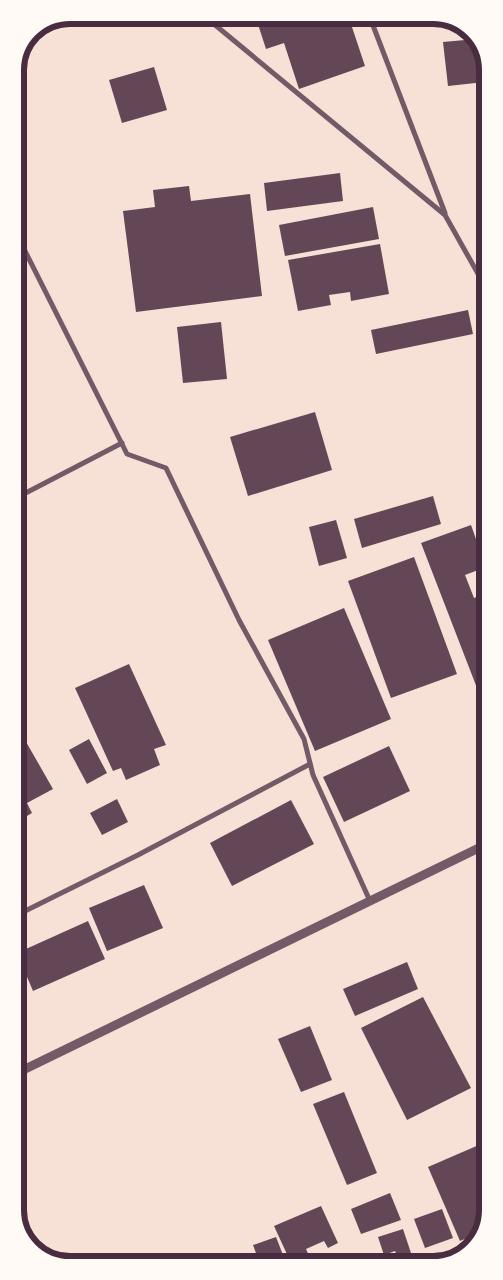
<svg xmlns="http://www.w3.org/2000/svg" width="503" height="1280" font-family="Raleway,sans-serif">
  <rect width="100%" height="100%" fill="#f7e1d7"/>
  <g fill="#644757">
    <polygon points="69,15 107,16 29,36 31,31"/>
    <polygon points="255,15 348,15 365,66 299,89 284,43 266,49"/>
    <polygon points="476,39 485,52 485,82 448,86 443,42"/>
    <polygon points="154,67 167,110 122,123 109,80"/>
    <polygon points="340,173 343,201 267,211 264,183"/>
    <polygon points="189,186 191,201 250,194 262,296 136,312 123,211 155,207 153,190"/>
    <polygon points="373,207 379,239 285,256 279,225"/>
    <polygon points="486,215 486,235 484,236 480,217"/>
    <polygon points="380,244 389,294 351,301 350,292 329,295 331,305 298,311 288,260"/>
    <polygon points="468,310 473,334 376,354 371,330"/>
    <polygon points="221,322 227,379 183,383 177,327"/>
    <polygon points="315,412 332,470 248,496 230,437"/>
    <polygon points="433,496 441,524 362,548 354,519"/>
    <polygon points="336,520 347,558 319,566 309,527"/>
    <polygon points="471,525 486,567 465,575 474,598 487,593 487,714 421,543"/>
    <polygon points="414,557 457,674 391,698 348,581"/>
    <polygon points="344,608 391,719 315,751 268,640"/>
    <polygon points="129,664 166,745 154,749 160,765 126,780 121,768 113,771 75,688"/>
    <polygon points="17,726 53,789 27,803 32,813 17,822"/>
    <polygon points="89,739 107,773 87,784 69,750"/>
    <polygon points="389,746 410,791 344,822 323,777"/>
    <polygon points="117,799 128,822 102,835 90,813"/>
    <polygon points="291,800 314,844 232,886 210,843"/>
    <polygon points="144,885 163,928 107,951 89,908"/>
    <polygon points="88,921 105,959 33,991 17,953"/>
    <polygon points="407,962 418,989 355,1016 343,989"/>
    <polygon points="423,997 471,1088 407,1120 361,1028"/>
    <polygon points="310,1026 332,1080 301,1092 278,1039"/>
    <polygon points="344,1092 377,1173 347,1185 313,1104"/>
    <polygon points="488,1141 488,1211 481,1232 460,1241 428,1167"/>
    <polygon points="390,1193 401,1220 361,1234 351,1209"/>
    <polygon points="321,1206 338,1243 328,1248 324,1241 306,1249 310,1258 299,1263 291,1263 274,1226"/>
    <polygon points="442,1209 453,1238 425,1248 414,1219"/>
    <polygon points="403,1229 412,1256 399,1261 395,1251 384,1255 378,1237"/>
    <polygon points="276,1237 283,1255 260,1264 253,1245"/>
  </g>
  <g fill="none" stroke-linecap="round" stroke-linejoin="round">
    <g stroke="#755966" stroke-width="5">
      <polyline points="203,15 445,215 486,288"/>
      <polyline points="369,15 445,213"/>
      <polyline points="15,231 127,454 166,468 239,620 304,739 313,775 370,901"/>
      <polyline points="16,498 122,443"/>
      <polyline points="17,915 138,855 310,764"/>
    </g>
    <polyline stroke="#755966" stroke-width="9" points="17,1073 487,844"/>
  </g>
  <path d="M0 0H503V1280H0ZM70 24H433A46 46 0 0 1 479 70V1210A46 46 0 0 1 433 1256H70A46 46 0 0 1 24 1210V70A46 46 0 0 1 70 24Z" fill="#fffaf5" fill-rule="evenodd"/>
  <path fill="none" stroke="#4a2c40" stroke-width="6" d="M70 24H433A46 46 0 0 1 479 70V1210A46 46 0 0 1 433 1256H70A46 46 0 0 1 24 1210V70A46 46 0 0 1 70 24Z"/>
</svg>
